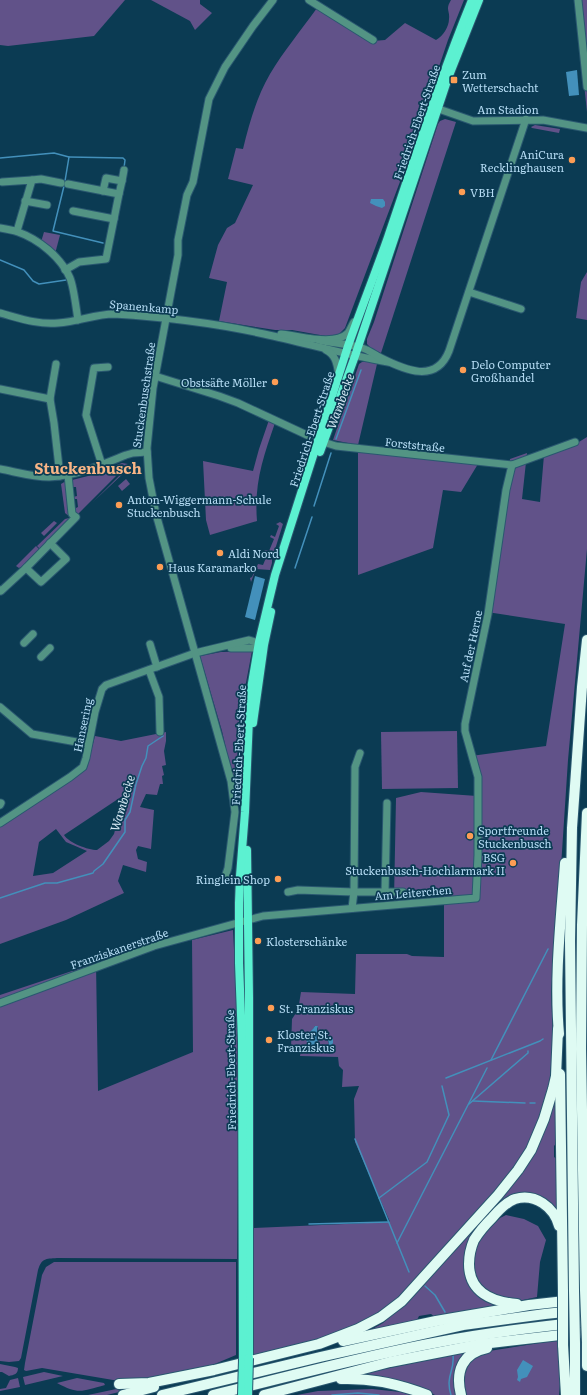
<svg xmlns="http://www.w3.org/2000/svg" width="587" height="1395" font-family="Literata,serif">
  <rect width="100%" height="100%" fill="#0b3b53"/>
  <g fill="#615289" fill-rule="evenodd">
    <polygon points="0,0 125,0 94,36 8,46 0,45"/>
    <polygon points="151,0 200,0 200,4 212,13 195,30 190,21"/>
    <path d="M451 0H464L448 40 401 179 345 328 339 334 331 337 292 330H275L219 321 227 282 209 278 218 245 227 228 235 223 253 185 228 179 236 148 243 149C249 124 257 96 270 74 283 52 302 29 317 8L373 41 385 40 405 23 436 40C443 36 449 27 449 19 450 10 445 10 451 0Z"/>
    <polygon points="575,0 587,0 587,112"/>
    <polygon points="445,119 456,122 381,353 372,349 367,344 367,339 374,322 438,124 440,121"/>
    <polygon points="535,125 560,129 559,133 532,128 531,127"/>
    <polygon points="44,232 60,235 55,254 41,242"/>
    <polygon points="587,272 587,320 576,318 581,282"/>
    <polygon points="368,361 377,364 358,445 481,459 461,492 443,490 433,548 358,575 358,445 333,440 359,364 362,362"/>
    <path d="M269 420 275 423C263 458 254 483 257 521L210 535 206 520 203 461 253 471 259 449Z"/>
    <path d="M587 437V549L568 760 560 882 551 992 553 1034 551 1065 549 1087 538 1131 515 1169 415 1285 381 1314 343 1333 254 1356V1228L390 1222 355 1142 354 1099 359 1086 342 1087 343 1070 339 1066 338 1057 300 1056 301 1050 291 1048 292 1019 298 1010 301 992 355 994 356 954H407L412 956 444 957V895L394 899 396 798 421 792 477 796 471 756 546 746 565 624 487 612 510 459 527 453 522 499 540 502 544 455 574 445ZM315 1026H318L317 1034 326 1035 333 1040C333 1053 317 1052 309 1047L306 1037 303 1036 298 1038 295 1036 297 1034C305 1036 310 1034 315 1026Z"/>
    <polygon points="122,463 128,464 78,514 74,514 74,509 78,507 77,499 73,499 73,497 77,496 76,487 72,487 72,480 88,476"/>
    <polygon points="132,463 135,463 134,466 136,464 139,465 138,472 128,469 93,502"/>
    <polygon points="126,479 130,484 122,491 118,486"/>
    <polygon points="66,481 70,517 65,513 61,484"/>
    <polygon points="69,518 70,519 40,549 37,546 65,519"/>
    <polygon points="54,521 57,523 44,536 41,533"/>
    <polygon points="280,522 283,524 272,559 272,563 270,570 256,569 251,582 250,578 252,577 258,564 263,565 268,553 264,551 265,550 269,551 274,539 270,537 271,535 275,537 279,526 276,524"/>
    <polygon points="36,546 39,549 27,561 27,564 19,568 16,566"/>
    <polygon points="252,651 245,688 240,731 238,784 234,783 222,731 200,656 221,652"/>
    <polygon points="457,731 458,788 382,789 381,732"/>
    <path d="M166 732V741L164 751 166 765 162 766 164 775 162 776 163 784H160L157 795 146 794 140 807 154 810 151 849 138 846 136 850 138 859 147 862 146 872 123 865 118 881 124 893 66 920 0 944V826L82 772 87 767 95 736 121 741ZM124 795 114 834 109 841 97 850C88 850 69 843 64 835ZM56 829 66 842 87 851 53 873 33 876 39 842Z"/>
    <path d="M233 930 239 1048 237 1259 57 1258C45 1259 42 1258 38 1270L21 1358 19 1361 9 1362 0 1361V995L96 963 98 1091 193 1052 192 940Z"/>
    <polygon points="323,1037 327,1039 329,1044 323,1047 318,1047 318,1039"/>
    <polygon points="556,1095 558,1141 554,1146 554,1157 558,1160 560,1215 521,1195 476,1231 467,1270 498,1306 435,1317 431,1314 419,1316 417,1320 369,1331 383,1323 414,1294 526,1167 543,1135"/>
    <polygon points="506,1215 524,1219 538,1226 546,1240 540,1262 537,1297 523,1300 511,1301 500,1299 481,1288 472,1272 475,1245 489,1229 500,1218"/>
    <polygon points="54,1262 236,1262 236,1355 210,1366 164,1378 125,1382 42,1368 26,1371 24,1370 25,1363 42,1275 46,1267"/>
    <polygon points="558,1340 558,1353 560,1354 560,1384 559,1395 464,1395 461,1386 468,1361 489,1351"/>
    <polygon points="468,1352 458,1395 435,1395 425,1390 350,1376"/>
    <path d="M0 1364 15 1367 18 1368C18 1374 14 1375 9 1376L2 1372H0Z"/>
    <polygon points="44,1372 63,1376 25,1385 23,1377"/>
    <polygon points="18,1378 20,1387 0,1391 0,1389 6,1388 10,1380"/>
    <path d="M77 1378 104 1383 105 1385C82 1391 79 1395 57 1383Z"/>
    <polygon points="121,1388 131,1389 107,1395 88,1395"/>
    <polygon points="372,1389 401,1392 411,1395 297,1395 318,1391"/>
  </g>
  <g fill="#4390bb" fill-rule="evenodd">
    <polygon points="577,70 579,95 569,96 566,72"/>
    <polygon points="371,199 383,199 385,202 385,206 382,208 376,206 370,203"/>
    <polygon points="255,576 265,579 255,620 245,617"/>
    <path d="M315 1026H318L317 1029V1034L326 1035 333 1039V1043L330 1048C323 1051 316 1052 309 1047L305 1037 296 1038 297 1034C306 1034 309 1035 315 1026ZM323 1037 328 1040 329 1044 323 1047H318V1039Z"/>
    <polygon points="523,1360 533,1366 527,1377 521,1379 520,1382 517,1380 518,1377 517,1370"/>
  </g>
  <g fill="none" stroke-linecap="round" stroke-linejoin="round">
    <g stroke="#4390bb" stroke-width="1.5">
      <polyline points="69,157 123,158 125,160 124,168"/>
      <polyline points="0,158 54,153 69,157 65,181"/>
      <polyline points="64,186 53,231 103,243"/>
      <polyline points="0,260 24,270 33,281 39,284 66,280"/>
      <polyline points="336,439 361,370"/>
      <polyline points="314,506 331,453"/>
      <polyline points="295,568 312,517"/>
      <polyline points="0,898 45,883 57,883 93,873 94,871 103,864 125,832 125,820 130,812 136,784 142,766 146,758 148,746 163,736"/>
      <polyline points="491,1060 548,949"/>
      <polyline points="446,1078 540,1041 543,1039"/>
      <polyline points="473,1101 525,1103"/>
      <polyline points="530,1103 535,1103"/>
      <polyline points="469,1104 528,1053 528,1051"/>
      <polyline points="355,1139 409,1272"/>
      <polyline points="379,1198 427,1162 449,1115 442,1086"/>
      <polyline points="309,1224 389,1222"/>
      <polyline points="397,1243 487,1068"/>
      <polyline points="425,1286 435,1295 445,1312"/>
      <polyline points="332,1395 358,1393 379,1395"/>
      <path d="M451 1395C445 1376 455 1371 453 1355"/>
    </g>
    <g stroke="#2a5870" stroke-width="9">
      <g id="minor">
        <polyline points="309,0 373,40"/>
        <polyline points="578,0 587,87"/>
        <polyline points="433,107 473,121 543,120 587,128"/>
        <polyline points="32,180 41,179 61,183"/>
        <polyline points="122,181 124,170"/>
        <polyline points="2,182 32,180 17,231"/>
        <polyline points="103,191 106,178 122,181 119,194"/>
        <polyline points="25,201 47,205"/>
        <polyline points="73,211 114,219"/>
        <path d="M0 228C6 229 12 230 18 232 38 239 61 257 70 278 74 288 76 308 78 320"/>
        <polyline points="65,270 79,262 106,259 119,194 68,184"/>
        <polyline points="469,292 521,309"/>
        <path d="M0 313C19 318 38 325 58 323 78 322 95 314 114 314 164 317 215 323 264 334 306 343 346 355 388 362"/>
        <path d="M281 334C298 335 334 347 348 333 350 330 352 325 354 322"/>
        <path d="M319 340C333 343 348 344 362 348 369 350 375 355 381 358 405 370 436 384 449 351L526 119"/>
        <path d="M326 350C336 355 337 364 339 375"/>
        <polyline points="56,364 50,399 54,423 60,476"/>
        <polyline points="155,376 219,396 238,403 309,436"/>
        <polyline points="0,389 50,399"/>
        <polyline points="320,441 336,446 512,465 575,442"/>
        <polyline points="102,465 86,415 94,368 108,367"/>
        <path d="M0 469C16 472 33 477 49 477 77 476 101 465 126 455L133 453 147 452"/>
        <polyline points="26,568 41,582 66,559 50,543"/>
        <polyline points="0,590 1,591 26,568 76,517 72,514 68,475"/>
        <polyline points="24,643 33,634"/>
        <polyline points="150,644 157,667"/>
        <polyline points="231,648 258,648 262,646"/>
        <polyline points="41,657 50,648"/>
        <polyline points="149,670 159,697 160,732"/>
        <polyline points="0,707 32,734 88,744"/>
        <polyline points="0,805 1,803"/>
        <polyline points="0,823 70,777 83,767 86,758 95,712 102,689 106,685 195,653 249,640 262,644"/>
        <polyline points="225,877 228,868 235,812 231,781 156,514 149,478 147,448 153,388 178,255 178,240 187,195 193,182 209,99 225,67 253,26 273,0"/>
        <polyline points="288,892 298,890 354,892 403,892"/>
        <polyline points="385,892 387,803"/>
        <polyline points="352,908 354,892 355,767 360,753"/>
        <polyline points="0,1003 154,946 263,916 476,898 478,855 478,777 465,731 465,724 488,614 506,490 512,465"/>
      </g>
    </g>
    <g stroke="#2a5870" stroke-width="10">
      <g id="major">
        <polyline points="320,452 355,356 448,78 479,0"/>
        <polyline points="253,723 264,645 271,612"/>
        <polyline points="247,850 249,997 249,1358"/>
        <path d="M243 1359 242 1041 239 963V903L240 876 245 812 250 695 259 642 275 575 348 346C361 309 375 274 388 237 415 158 440 78 472 0"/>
      </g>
    </g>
    <g stroke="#2a5870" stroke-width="12">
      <g id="highway">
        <path d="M559 1034C554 977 561 920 565 863"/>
        <polyline points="560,1074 563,1292"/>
        <polyline points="585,1290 581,1049 582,925 587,813"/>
        <polyline points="574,1291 570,941 572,828 582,687 587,640"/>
        <path d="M517 1304C492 1302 469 1292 469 1264 469 1256 471 1247 474 1240 479 1232 485 1225 492 1218 498 1211 506 1202 515 1199 535 1193 554 1207 559 1226"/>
        <polyline points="343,1341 436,1321 529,1305 583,1299"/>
        <polyline points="587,1342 587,1366"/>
        <polyline points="575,1343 575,1395"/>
        <polyline points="563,1345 566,1395"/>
        <path d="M341 1379C370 1378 400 1384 427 1395"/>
        <polyline points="119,1384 149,1383 214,1370 319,1344 358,1329 381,1317 402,1301 498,1195 518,1170 531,1150 544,1119 553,1089 556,1076 558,1029"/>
        <polyline points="123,1395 154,1387"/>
        <polyline points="162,1395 320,1357 463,1325 545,1314 583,1310"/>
        <path d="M213 1395C288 1377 363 1356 439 1342 486 1333 535 1327 583 1322"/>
        <polyline points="264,1395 390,1362 482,1344 587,1332"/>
        <path d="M461 1395C455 1372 462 1353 487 1348"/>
      </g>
    </g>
    <use href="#minor" stroke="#539484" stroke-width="7"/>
    <use href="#major" stroke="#5cf1d1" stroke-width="8"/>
    <use href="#highway" stroke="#dffbf3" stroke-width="10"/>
    <g stroke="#2a5870" stroke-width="10" stroke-linecap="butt">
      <g id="major-bridge">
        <polyline points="242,1395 243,1359"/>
        <polyline points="248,1395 249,1358"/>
      </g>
    </g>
    <g stroke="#2a5870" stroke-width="12" stroke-linecap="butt">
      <g id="highway-bridge">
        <polyline points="585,1290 587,1342"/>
        <polyline points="574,1291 575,1343"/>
        <polyline points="563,1292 563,1345"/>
      </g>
    </g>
    <use href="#major-bridge" stroke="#5cf1d1" stroke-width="8"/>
    <use href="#highway-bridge" stroke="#dffbf3" stroke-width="10"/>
  </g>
  <g fill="#fd9d54" stroke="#0b3b53" stroke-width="1.5">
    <rect x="450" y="76" width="8" height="8" rx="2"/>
    <circle cx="572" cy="160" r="4"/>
    <circle cx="462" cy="192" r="4"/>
    <circle cx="463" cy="370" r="4"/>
    <circle cx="275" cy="382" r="4"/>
    <circle cx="119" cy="505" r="4"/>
    <circle cx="220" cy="553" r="4"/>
    <circle cx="160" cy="567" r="4"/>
    <circle cx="470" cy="836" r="4"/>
    <circle cx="513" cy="863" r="4"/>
    <circle cx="278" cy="879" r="4"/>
    <circle cx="258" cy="941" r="4"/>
    <circle cx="271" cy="1008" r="4"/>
    <circle cx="269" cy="1040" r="4"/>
  </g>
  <g text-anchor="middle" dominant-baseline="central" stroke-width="3.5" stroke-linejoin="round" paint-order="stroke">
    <g font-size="11" fill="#b5dcf4" stroke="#0b3b53" text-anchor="start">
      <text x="462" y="74">Zum<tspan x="462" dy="13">Wetterschacht</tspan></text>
      <text x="564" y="154" text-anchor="end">AniCura<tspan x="564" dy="13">Recklinghausen</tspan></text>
      <text x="470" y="192">VBH</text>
      <text x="471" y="364">Delo Computer<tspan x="471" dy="13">Großhandel</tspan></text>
      <text x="267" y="382" text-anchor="end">Obstsäfte Möller</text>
      <text x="127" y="499">Anton-Wiggermann-Schule<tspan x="127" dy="13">Stuckenbusch</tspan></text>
      <text x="228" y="553">Aldi Nord</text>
      <text x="168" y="567">Haus Karamarko</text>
      <text x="478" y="830">Sportfreunde<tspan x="478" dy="13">Stuckenbusch</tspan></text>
      <text x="505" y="857" text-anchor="end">BSG<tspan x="505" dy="13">Stuckenbusch-Hochlarmark II</tspan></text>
      <text x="270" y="879" text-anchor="end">Ringlein Shop</text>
      <text x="266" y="941">Klosterschänke</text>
      <text x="279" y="1008">St. Franziskus</text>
      <text x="277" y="1034">Kloster St.<tspan x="277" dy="13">Franziskus</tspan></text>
    </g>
    <g font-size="11" fill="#b5dcf4" stroke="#0b3b53">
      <text x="508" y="109">Am Stadion</text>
      <text transform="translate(416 122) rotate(-71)">Friedrich-Ebert-Straße</text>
      <text transform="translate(144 306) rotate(5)">Spanenkamp</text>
      <text transform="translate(143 395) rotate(-82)">Stuckenbuschstraße</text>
      <text transform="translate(311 429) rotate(-72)">Friedrich-Ebert-Straße</text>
      <text transform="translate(415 444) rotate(6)">Forststraße</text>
      <text transform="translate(470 646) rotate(-78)">Auf der Herne</text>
      <text transform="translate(82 725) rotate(-78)">Hansering</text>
      <text transform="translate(238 745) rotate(-87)">Friedrich-Ebert-Straße</text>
      <text transform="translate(413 892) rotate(-5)">Am Leiterchen</text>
      <text transform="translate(119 948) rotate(-19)">Franziskanerstraße</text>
      <text transform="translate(230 1070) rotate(-91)">Friedrich-Ebert-Straße</text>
    </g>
    <g font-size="12" font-style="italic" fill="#d4e7f3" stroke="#0b3b53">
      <text transform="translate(340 401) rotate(-70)">Wambecke</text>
      <text transform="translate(122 803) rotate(-73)">Wambecke</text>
    </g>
    <g font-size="15" font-weight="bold" fill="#f9b586" stroke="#0b3b53">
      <text x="88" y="467">Stuckenbusch</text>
    </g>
  </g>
</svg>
